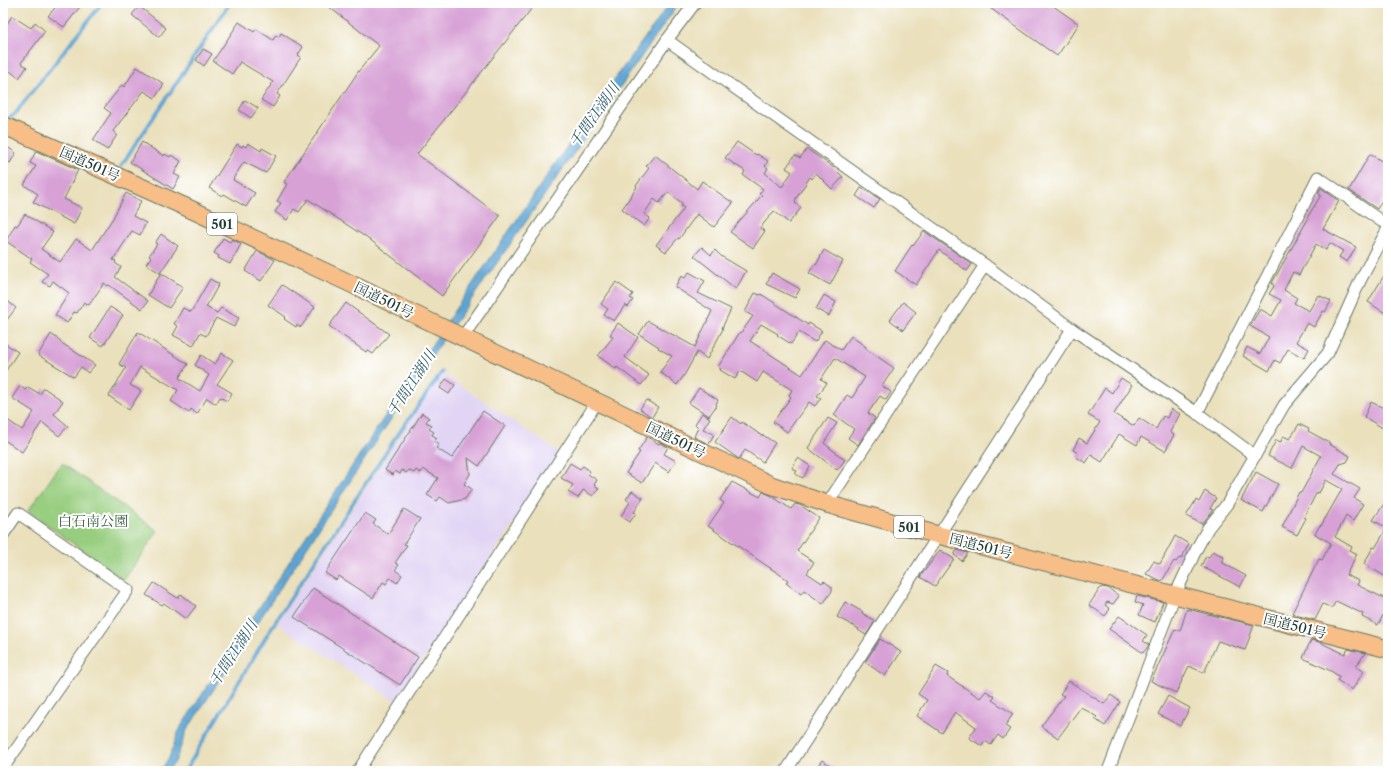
<svg xmlns="http://www.w3.org/2000/svg" width="1391" height="774" font-family="'Libre Caslon Text','Noto Serif JP',serif">
  <rect width="100%" height="100%" fill="#fff"/>
  <filter id="ink" filterUnits="userSpaceOnUse"><feTurbulence type="fractalNoise" baseFrequency=".025" numOctaves="2"/><feDisplacementMap in="SourceGraphic" scale="8" xChannelSelector="R" yChannelSelector="G"/><feConvolveMatrix kernelMatrix="1 2 1 2 8 2 1 2 1" color-interpolation-filters="sRGB"/></filter>
  <filter id="wash" filterUnits="userSpaceOnUse"><feTurbulence type="fractalNoise" baseFrequency=".012" numOctaves="4" result="noise"/><feDisplacementMap in="SourceGraphic" scale="16" xChannelSelector="R" yChannelSelector="G"/><feGaussianBlur stdDeviation="0.9" result="paint"/><feColorMatrix in="noise" values="0 0 0 0 0 0 0 0 0 0 0 0 0 0 0 0 0 1.4 0 .05"/><feComposite in="paint" operator="in"/></filter>
  <g filter="url(#wash)">
    <rect width="100%" height="100%" fill="#eae0bc"/>
    <polygon fill="#e1d4f4" points="442,373 560,453 396,701 277,624"/>
    <polygon fill="#97cd7e" stroke="#5b8559" points="62,463 158,531 124,580 28,511"/>
    <polygon fill="#5da4d4" stroke="#3e7084" points="670,3 679,3 443,340 187,730 175,762 168,771 160,771 169,758 178,733 182,725 454,311 595,106"/>
    <g fill="none" stroke-linecap="round" stroke-linejoin="round">
      <g stroke="#5da4d4" stroke-width="3.5">
        <polyline points="10,117 14,115 102,3"/>
        <polyline points="121,166 230,3"/>
        <polyline points="185,771 272,627 394,440 442,372"/>
      </g>
    </g>
    <g id="blocks">
      <g fill="#d7a1d6">
        <polygon points="59,3 83,3 64,27 48,16"/>
        <polygon points="324,3 536,3 417,154 500,216 442,296 364,235 364,236 308,199 299,212 294,209 287,220 275,212 281,203 277,201 287,184 284,182 358,72 379,46"/>
        <polygon points="983,3 1049,3 1079,24 1057,56"/>
        <polygon points="139,6 166,28 159,37 132,15"/>
        <polygon points="12,16 31,28 35,22 45,31 21,63 27,67 19,78 3,66 3,30"/>
        <polygon points="239,22 254,32 256,29 273,40 276,35 279,37 281,33 303,47 298,55 301,57 277,94 280,96 273,107 261,100 273,82 240,62 232,74 213,61"/>
        <polygon points="203,49 212,54 204,66 196,60"/>
        <polygon points="137,67 164,84 155,98 144,91 113,131 117,135 107,150 93,140 111,113 104,108 122,85 124,87"/>
        <polygon points="245,100 258,108 251,118 239,110"/>
        <polygon points="142,142 164,156 165,154 170,157 171,155 181,161 174,174 180,177 173,189 130,162"/>
        <polygon points="737,142 756,155 757,154 768,161 765,166 768,168 765,173 782,187 792,172 786,168 795,155 800,158 807,149 833,167 843,177 832,189 816,173 812,179 810,177 795,200 796,202 795,203 801,208 789,223 774,211 760,228 765,231 753,248 730,232 762,195 759,194 763,189 743,175 745,171 725,158"/>
        <polygon points="248,143 261,151 262,148 276,156 266,173 244,162 234,177 233,180 255,193 246,207 224,194 222,196 209,188 237,144 242,147 243,145 246,147"/>
        <polygon points="3,144 16,153 10,163 3,159"/>
        <polygon points="36,151 78,170 64,199 82,208 74,224 33,202 38,194 24,185 36,166 30,163"/>
        <polygon points="1370,154 1388,165 1388,190 1377,209 1349,190"/>
        <polygon points="655,155 697,189 702,181 733,203 714,227 697,214 679,239 678,238 666,252 656,245 684,208 681,206 683,204 668,192 659,203 654,199 644,214 650,218 644,226 622,209 637,187 636,186 649,168 646,166"/>
        <polygon points="861,188 880,199 874,208 856,196"/>
        <polygon points="1321,188 1339,201 1323,229 1356,247 1347,262 1339,257 1343,251 1330,243 1326,250 1316,244 1299,275 1293,272 1284,290 1297,298 1294,303 1309,311 1318,295 1331,301 1325,312 1323,311 1314,327 1307,323 1296,342 1309,349 1304,358 1288,349 1280,363 1275,360 1269,371 1243,356 1247,347 1260,354 1269,337 1250,326 1260,309 1272,316 1281,300 1269,294 1274,286 1272,283 1308,219 1307,218 1321,195 1318,193"/>
        <polygon points="126,193 141,201 133,216 146,223 140,235 132,231 113,260 116,261 115,263 121,267 115,277 148,301 142,309 109,285 108,286 104,283 89,305 84,302 77,313 74,312 67,323 55,315 69,293 53,281 50,286 42,282 48,274 30,262 32,259 6,241 15,225 17,226 25,214 53,232 41,249 60,262 76,239 92,250 113,218"/>
        <polygon points="924,231 972,264 967,271 939,250 916,285 895,271 912,245 913,246"/>
        <polygon points="161,234 178,246 160,273 146,264 151,257 149,256 157,244 155,243"/>
        <polygon points="223,238 230,242 232,239 241,244 230,264 218,258 219,256 214,253"/>
        <polygon points="702,247 711,255 715,250 721,256 746,271 736,289 694,256"/>
        <polygon points="824,250 843,261 830,285 809,273 815,264 816,265"/>
        <polygon points="257,251 275,260 261,281 245,271"/>
        <polygon points="1388,269 1388,315 1368,302"/>
        <polygon points="689,272 705,281 698,293 731,309 722,328 723,329 707,359 697,352 685,374 677,385 660,372 672,356 658,348 659,347 639,334 648,321 695,347 712,311 675,287 681,276 685,278"/>
        <polygon points="161,273 183,287 169,308 148,295"/>
        <polygon points="772,273 800,289 795,298 766,284"/>
        <polygon points="210,279 219,284 206,307 217,313 221,308 239,318 234,327 216,318 206,336 200,333 193,346 173,335 178,326 174,324 183,308 191,312"/>
        <polygon points="616,282 633,294 630,298 633,300 628,307 625,305 614,321 604,315 608,309 601,304"/>
        <polygon points="282,285 315,307 301,327 297,325 296,327 284,319 286,317 268,305"/>
        <polygon points="755,293 760,295 761,294 808,325 809,323 822,331 815,342 799,332 791,344 777,335 778,334 761,324 750,341 802,375 825,340 841,350 851,336 866,347 865,348 894,368 882,386 891,392 886,400 880,396 868,413 875,418 858,445 848,438 854,429 834,415 847,395 852,398 865,377 835,358 821,379 827,383 817,396 821,398 815,406 809,402 787,432 773,422 791,397 789,395 792,390 763,372 757,382 740,371 735,379 720,370 721,369 718,367 740,332 741,333 753,316 745,312"/>
        <polygon points="824,295 836,302 829,316 816,309"/>
        <polygon points="3,297 16,308 3,325"/>
        <polygon points="903,302 916,312 903,330 890,320"/>
        <polygon points="346,303 389,334 373,354 367,350 366,352 329,326"/>
        <polygon points="110,307 123,315 103,346 90,338"/>
        <polygon points="618,323 638,337 625,357 649,375 641,385 617,367 616,369 598,356 613,337 610,335"/>
        <polygon points="138,332 188,364 179,378 200,391 209,375 195,365 201,355 215,364 222,353 233,360 217,384 232,393 227,401 220,397 216,404 207,398 197,414 191,409 189,413 171,401 178,390 140,367 130,385 141,391 129,410 109,396 126,368 119,364"/>
        <polygon points="51,334 61,341 60,342 95,365 88,373 81,367 74,377 38,355"/>
        <polygon points="3,342 18,352 3,375"/>
        <polygon points="1121,378 1132,385 1114,414 1134,426 1139,418 1156,429 1163,416 1167,418 1171,409 1180,414 1170,432 1174,435 1165,451 1141,437 1137,445 1119,434 1102,462 1091,455 1086,463 1076,457 1078,453 1073,450 1079,438 1087,443 1100,422 1088,415 1105,388 1112,393"/>
        <polygon points="446,379 455,385 449,394 440,388"/>
        <polygon points="20,386 25,390 28,387 40,394 44,388 63,401 54,414 68,426 59,436 42,422 22,452 3,439 3,417 22,430 34,412 12,398"/>
        <polygon points="699,388 718,400 716,404 717,405 709,416 689,403"/>
        <polygon points="646,400 658,407 652,417 640,409"/>
        <polygon points="1371,402 1388,410 1388,431 1364,417"/>
        <polygon points="483,411 505,426 479,466 468,458 470,474 464,484 472,489 465,499 449,503 440,497 437,501 427,495 438,478 423,469 421,473 416,470 414,473 409,470 406,473 402,470 400,474 395,471 393,475 385,470 422,413 429,418 426,422 432,425 429,429 434,432 432,435 437,438 434,441 439,444 436,448 452,458"/>
        <polygon points="702,413 710,418 703,429 714,434 709,444 694,437 698,427 695,424"/>
        <polygon points="732,417 741,424 742,422 762,436 763,435 775,443 763,462 745,450 739,459 715,442"/>
        <polygon points="828,418 837,423 824,443 845,460 837,470 808,448 815,437"/>
        <polygon points="1299,424 1309,429 1308,431 1330,443 1329,444 1350,456 1347,462 1340,464 1334,474 1360,489 1354,498 1363,504 1353,521 1346,516 1335,537 1352,547 1350,550 1357,554 1346,575 1359,581 1357,585 1388,600 1388,606 1378,625 1362,617 1363,614 1336,601 1332,608 1323,604 1315,620 1299,616 1292,613 1319,559 1322,560 1331,543 1315,534 1320,525 1321,526 1342,489 1326,480 1319,493 1317,492 1304,517 1306,518 1297,535 1282,527 1299,492 1301,493 1321,456 1303,446 1292,468 1268,456 1276,440 1281,442 1283,436 1290,439"/>
        <polygon points="647,437 659,444 660,443 668,447 664,454 676,461 669,472 655,463 642,483 626,473 640,452 638,451"/>
        <polygon points="798,458 810,466 803,478 795,474 797,471 792,468"/>
        <polygon points="570,463 580,469 583,466 590,471 588,474 597,480 594,485 599,488 593,496 583,490 578,498 568,492 573,485 561,478"/>
        <polygon points="1256,472 1278,484 1263,512 1241,500"/>
        <polygon points="732,482 760,497 763,492 770,495 791,509 795,504 800,505 819,518 797,551 814,562 807,573 822,583 824,581 832,587 832,591 823,604 804,590 801,594 786,583 788,580 708,526 724,503 720,500"/>
        <polygon points="632,491 643,498 634,512 636,513 630,522 621,516 630,502 626,499"/>
        <polygon points="1205,491 1216,498 1210,509 1213,510 1202,524 1186,516 1196,500 1199,502"/>
        <polygon points="1388,498 1388,578 1364,564 1373,547 1375,548 1387,528 1373,520"/>
        <polygon points="404,509 420,519 404,544 407,545 395,563 399,565 395,570 402,575 397,583 390,578 386,584 383,582 373,598 339,576 336,580 325,573 365,513 376,520 373,524 388,534"/>
        <polygon points="1175,536 1189,544 1181,559 1179,558 1176,562 1174,561 1162,581 1146,574 1154,561 1160,564"/>
        <polygon points="940,550 954,559 935,586 920,577"/>
        <polygon points="957,550 968,553 962,561 954,555"/>
        <polygon points="1213,551 1224,557 1221,562 1246,576 1240,587 1201,566 1206,556 1209,557"/>
        <polygon points="154,583 178,598 181,594 196,606 186,619 164,603 162,605 146,595"/>
        <polygon points="1101,587 1108,588 1119,596 1113,604 1107,602 1105,605 1110,609 1105,616 1089,605"/>
        <polygon points="313,588 418,657 400,685 294,617"/>
        <polygon points="1137,596 1163,602 1155,622 1139,615 1143,605 1135,602"/>
        <polygon points="845,602 863,612 862,613 875,621 866,635 858,630 859,629 837,617"/>
        <polygon points="1187,609 1254,625 1245,650 1218,641 1204,673 1189,666 1176,693 1151,681 1175,629 1180,631"/>
        <polygon points="1119,616 1147,635 1143,641 1149,645 1143,653 1109,629"/>
        <polygon points="880,639 901,652 885,676 865,662"/>
        <polygon points="1311,640 1319,642 1345,654 1348,649 1365,653 1356,667 1364,671 1352,690 1337,680 1340,677 1331,671 1303,658"/>
        <polygon points="936,666 948,673 947,676 980,698 986,691 995,697 992,700 1013,714 1005,726 1010,729 1003,739 998,735 991,745 985,741 982,746 969,738 976,727 955,712 942,733 917,716 927,700 918,694"/>
        <polygon points="1069,681 1104,704 1111,695 1120,702 1105,726 1095,719 1097,717 1081,707 1058,738 1041,726 1064,696 1060,694"/>
        <polygon points="1168,696 1190,708 1180,726 1158,714"/>
        <polygon points="822,760 839,771 814,771"/>
      </g>
    </g>
  </g>
  <g filter="url(#ink)">
    <use href="#blocks" fill-opacity="0" stroke="#667664" stroke-width="1"/>
    <g fill="none" stroke-linecap="round" stroke-linejoin="round">
      <g stroke="#667664" stroke-width="13">
        <g id="minor">
          <polyline points="667,40 985,265 827,504"/>
          <polyline points="985,265 1072,329 1197,413 1255,456"/>
          <polyline points="462,338 667,40 695,3"/>
          <polyline points="1197,413 1318,177 1381,221 1388,223"/>
          <polyline points="3,535 18,513 128,590 3,768"/>
          <polyline points="358,771 597,402"/>
          <polyline points="786,771 1072,329"/>
          <polyline points="1108,771 1175,595 1197,548 1208,528 1227,504 1284,405 1328,353 1360,281 1388,228"/>
        </g>
      </g>
      <g stroke="#667664" stroke-width="19">
        <polyline id="highway" points="3,125 188,208 345,281 771,485 827,504 938,535 1388,649"/>
      </g>
      <use href="#minor" stroke="#fff" stroke-width="11"/>
      <use href="#highway" stroke="#f7be87" stroke-width="17"/>
    </g>
  </g>
  <g text-anchor="middle" dominant-baseline="central" stroke-width="4" stroke-linejoin="round" paint-order="stroke">
    <g fill="#fff" stroke="#627771" stroke-width="1">
      <rect x="207" y="213" width="30" height="22" rx="3"/>
      <rect x="894" y="516" width="30" height="22" rx="3"/>
    </g>
    <g font-size="13" font-weight="bold" fill="#1f3d34">
      <text x="222" y="224">501</text>
      <text x="909" y="527">501</text>
    </g>
    <g font-size="14" fill="#1f3d34" stroke="#fff">
      <text transform="translate(90 164) rotate(24)">国道501号</text>
      <text transform="translate(384 300) rotate(26)">国道501号</text>
      <text transform="translate(676 440) rotate(26)">国道501号</text>
      <text transform="translate(981 546) rotate(14)">国道501号</text>
      <text transform="translate(1295 626) rotate(14)">国道501号</text>
    </g>
    <g font-size="14" fill="#3d6146" stroke="#fff">
      <text x="93" y="521">白石南公園</text>
    </g>
    <g font-size="15" font-style="italic" fill="#35616c" stroke="#fff">
      <text transform="translate(594 115) rotate(-55)">千間江湖川</text>
      <text transform="translate(411 383) rotate(-57)">千間江湖川</text>
      <text transform="translate(233 653) rotate(-57)">千間江湖川</text>
    </g>
  </g>
  <rect width="1391" height="774" fill="none" stroke="#fff" stroke-width="16"/>
</svg>
